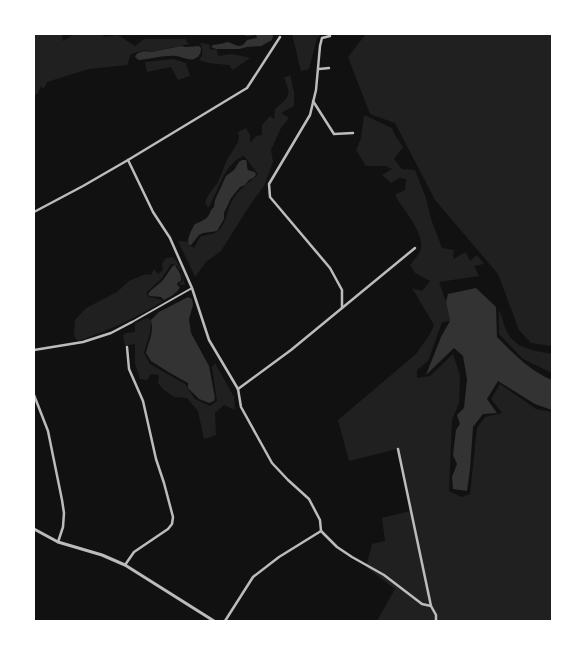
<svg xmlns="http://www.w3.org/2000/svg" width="586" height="655" font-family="Ubuntu,sans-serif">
  <rect width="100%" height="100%" fill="#111"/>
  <g fill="#202020">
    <polygon points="34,34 62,34 63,41 75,34 101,34 105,37 118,35 135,46 144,39 185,39 189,44 152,52 145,50 131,54 127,65 89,69 47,82 44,89 41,86 38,93 34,96"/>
    <polygon points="292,34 322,34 317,38 309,69 301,71"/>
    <polygon points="357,34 552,34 552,346 531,343 519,330 498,274 435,200 395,123 370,114 348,57 365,35 357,35"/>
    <path d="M200 43 209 44 210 49 217 50 218 56 232 54 250 58 233 70 229 65C218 64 209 64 199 60 204 54 203 50 200 43Z"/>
    <polygon points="173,59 186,63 190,76 178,80 171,67 147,72 145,62"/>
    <path d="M290 75 294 92V106L281 113 289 118 281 128 271 150 273 162 264 186 250 205 221 251 206 262 195 277 178 241 188 242 189 245 194 248 200 237C206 234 214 235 218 231 228 222 226 209 233 199 239 189 250 182 258 174L244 156C222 165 220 190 208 208L205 202 209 194 218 182 227 160 238 142 239 137 238 132 246 128 250 135V143L256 136 262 135V125L270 116 274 119 275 109C289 97 292 96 284 78Z"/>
    <path d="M364 115 392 128 395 135 403 147 394 159 402 169 415 170 426 198 431 219 442 248 454 250 453 259 466 252 470 261 477 255 484 264 474 266 479 276 439 282 446 302 450 321 442 322 428 361 417 370V378L430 376 453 354 460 375 459 403 452 420 449 491 461 497 470 494 477 428 485 417 502 413 491 399 500 384 536 409 552 412V621H377L395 589 366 567 372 544 385 541 382 518 410 511 397 449 349 461 338 420 416 354 430 334 434 325 412 288 422 291 430 281 415 273 410 265C414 260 420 254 421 248 424 233 404 210 396 197V194L405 190 406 179 399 178 391 183 382 175 392 169 386 166H366L356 150 361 138Z"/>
    <path d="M173 257C182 267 182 272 185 285H180L179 283 183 281 181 271 176 265 171 264 162 278 146 293 149 297 159 299 163 301C136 318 107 331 78 341L74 336 75 320 86 308 117 292 129 281 146 274 151 275 154 269 158 274 163 270 162 264 166 258Z"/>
    <path d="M499 310C503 317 503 325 507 332 517 350 534 350 552 354V373L523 359 499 334Z"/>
    <polygon points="147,318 151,320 150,333 144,353 150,364 185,384 195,399 210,406 217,401 212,367 215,363 234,397 235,410 224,405 215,413 216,435 204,439 198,411 187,398 174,397 163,389 158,383 159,375 151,374 147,380 140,379 135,363 135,344 125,346 123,335 126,333 135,332 135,323"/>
  </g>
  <g fill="#333">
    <path d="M247 34H272L273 36 272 40 261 46 247 47 239 49H216L211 47 213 45 220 44 228 42C236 45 241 50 247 40L257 38 256 35 245 36Z"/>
    <path d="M181 46 186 47 199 46 201 48C201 52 200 56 196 58 190 62 183 57 176 56 164 55 151 59 139 60L136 58 135 56 138 53 144 51 152 52Z"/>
    <path d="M242 160H246C248 164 246 166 248 170L255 172 256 175 253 178 249 180 245 185 240 187 231 198 224 213V219L217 231 211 232 203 233 199 235 191 245H189C186 239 192 229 195 224 203 221 209 218 211 210L214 207 215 200 226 176 234 170 239 162Z"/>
    <path d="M175 265C178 271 182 274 181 281L178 282 177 285 180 287C177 293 170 297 164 300L161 297 150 296 148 294C152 288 159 285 163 280 167 275 169 270 173 266Z"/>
    <path d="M476 288 496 307 497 337C514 354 530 371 552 380V410L535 404 498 381 487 399 497 413 483 414 473 427 470 469 467 491 453 489 452 477 457 464 453 455 456 430 460 424 457 415 464 408 467 379 463 356 454 348 426 375 441 337 450 321 446 302 448 294Z"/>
    <path d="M188 297 192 299 193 305 189 319 191 333 209 366 215 398 214 401 209 403 199 399 188 388V383L170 373 151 361 146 353C149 340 154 334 151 320L159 312Z"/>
  </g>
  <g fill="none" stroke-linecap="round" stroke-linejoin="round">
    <polyline stroke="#bcbcbc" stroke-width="2" points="132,322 192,288"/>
    <g stroke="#bcbcbc" stroke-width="2.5">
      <polyline points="330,36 322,38 320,46 316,90 310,115 269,184 270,197 330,268 342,290 342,308"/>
      <polyline points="319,69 329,68"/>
      <polyline points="313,101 334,134 353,133"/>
      <polyline points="128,160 153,212 170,238 192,288 209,340 238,389 241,407 272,463 288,480 309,499 320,520 321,531 337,547 352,557 384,575 422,604 431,606"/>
      <polyline points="34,212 83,186 128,160 247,88 280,37"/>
      <polyline points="34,350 83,342 111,333 132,322"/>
      <polyline points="238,389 291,350 415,248"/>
      <polyline points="34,395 48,431 62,500 64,513 63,527 58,542"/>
      <polyline points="398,449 431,606 436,615 436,621"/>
      <polyline points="125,565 134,552 168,529 172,524 173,517 164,483 156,459 143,401 129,369 127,347"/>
      <polyline points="225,621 253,577 279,557 321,531"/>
    </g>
    <polyline stroke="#bcbcbc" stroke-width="3" points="34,529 58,542 102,555 125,565 214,621"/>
  </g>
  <rect width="586" height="655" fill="none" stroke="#ffffff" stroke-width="70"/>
</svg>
